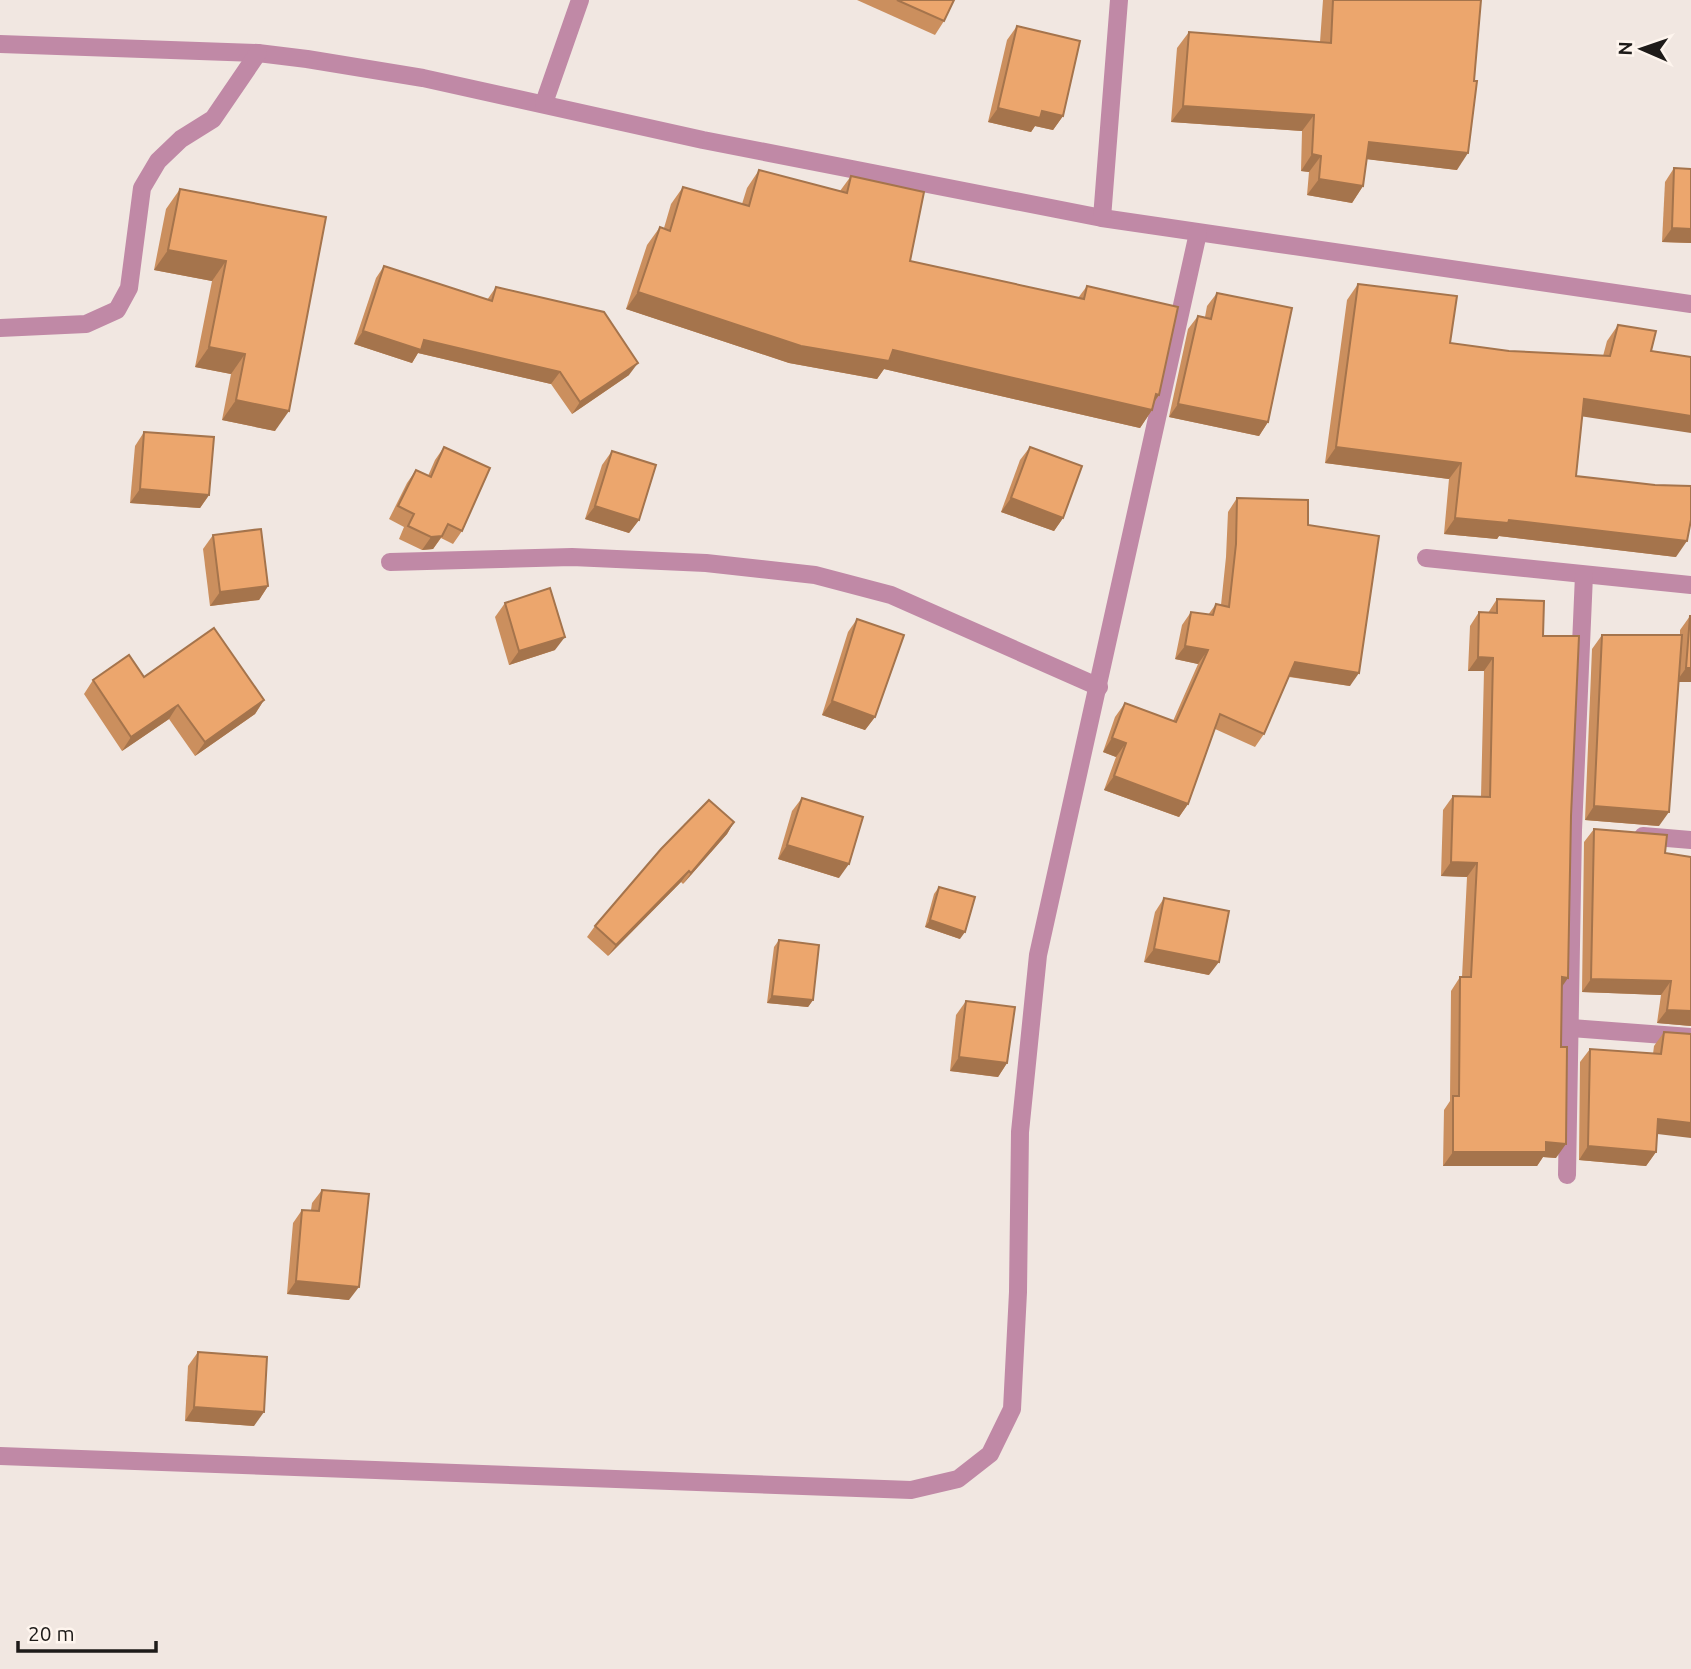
<svg xmlns="http://www.w3.org/2000/svg" width="1691" height="1669" font-family="Ubuntu,sans-serif">
  <rect width="100%" height="100%" fill="#f1e7e1"/>
  <g fill="none" stroke-linecap="round" stroke-linejoin="round">
    <g stroke="#c089a6" stroke-width="18">
      <polyline points="0,44 258,53 307,59 423,78 703,140 1102,218 1691,304"/>
      <polyline points="544,103 580,0"/>
      <polyline points="1102,218 1119,0"/>
      <polyline points="0,328 86,324 117,310 129,288 142,188 158,161 181,139 213,119 258,53"/>
      <polyline points="1426,558 1691,585"/>
      <polyline points="390,562 572,557 706,563 815,575 891,595 1099,687"/>
      <polyline points="1643,836 1691,840"/>
      <polyline points="1571,1028 1691,1037"/>
      <polyline points="1567,1175 1573,830 1584,575"/>
      <polyline points="0,1456 911,1490 958,1479 990,1454 1012,1409 1018,1292 1020,1132 1038,955 1198,233"/>
    </g>
  </g>
  <g fill="#cb8f5e">
    <polygon points="857,0 954,0 944,21 935,35"/>
    <polygon points="1323,0 1481,0 1457,170 1367,159 1363,186 1352,203 1307,195 1309,172 1301,171 1302,131 1171,122 1177,48 1189,32 1320,42"/>
    <polygon points="1017,26 1063,116 1053,130 1035,126 1031,132 988,122 1007,40"/>
    <polygon points="1674,168 1691,169 1691,243 1662,242 1665,182"/>
    <polygon points="759,170 840,191 851,176 910,261 1078,298 1087,286 1159,395 1155,401 1152,410 1140,428 884,369 877,379 789,363 626,309 647,245 660,227 664,228 671,204 683,187 742,204 747,188"/>
    <polygon points="180,189 326,217 275,431 222,420 231,374 195,367 212,281 154,270 166,209"/>
    <polygon points="384,266 487,300 496,287 629,375 572,414 551,384 418,353 412,363 354,344 376,278"/>
    <polygon points="1358,284 1450,343 1509,351 1603,356 1607,341 1618,325 1656,331 1582,416 1576,476 1676,557 1499,536 1497,539 1444,534 1449,479 1325,463 1347,300"/>
    <polygon points="1217,293 1268,422 1259,436 1169,417 1188,329 1198,316 1205,317 1207,306"/>
    <polygon points="144,432 209,495 200,508 130,503 135,446"/>
    <polygon points="444,447 462,531 453,544 441,538 433,549 422,550 399,539 404,527 389,519 407,483 416,470 428,476 435,460"/>
    <polygon points="1030,447 1063,518 1054,531 1001,512 1020,460"/>
    <polygon points="612,451 639,520 629,533 585,519 602,465"/>
    <polygon points="1237,498 1308,525 1350,686 1289,677 1264,734 1255,747 1215,729 1188,804 1179,817 1104,790 1116,757 1103,752 1115,717 1125,703 1173,721 1198,664 1175,659 1182,625 1191,612 1208,615 1216,604 1221,605 1226,557 1228,512"/>
    <polygon points="213,535 268,586 259,600 210,606 203,549"/>
    <polygon points="1497,599 1543,636 1561,988 1556,1158 1543,1157 1537,1166 1443,1166 1444,1110 1450,1101 1451,991 1460,977 1462,977 1467,877 1441,876 1443,810 1453,796 1481,797 1484,671 1468,671 1470,626 1479,612 1488,613"/>
    <polygon points="505,603 555,650 509,665 495,617"/>
    <polygon points="1690,616 1691,616 1691,682 1679,682 1659,826 1585,820 1592,649 1602,635 1680,635 1680,630"/>
    <polygon points="857,619 875,717 865,730 822,715 848,632"/>
    <polygon points="144,677 264,700 255,714 195,756 169,719 122,751 84,694 93,680"/>
    <polygon points="802,798 839,878 778,859 792,811"/>
    <polygon points="734,822 727,834 683,884 681,882 608,956 587,937 595,926"/>
    <polygon points="1594,829 1665,853 1691,1026 1657,1023 1661,995 1582,992 1584,842"/>
    <polygon points="939,887 960,939 925,927 934,894"/>
    <polygon points="1164,898 1209,975 1144,962 1155,912"/>
    <polygon points="779,940 813,1000 808,1007 767,1003 774,947"/>
    <polygon points="966,1001 1007,1063 998,1077 950,1071 956,1015"/>
    <polygon points="1664,1032 1656,1152 1646,1166 1579,1160 1580,1062 1590,1049 1653,1054 1654,1046"/>
    <polygon points="322,1190 349,1300 287,1294 293,1223 302,1210 311,1210 312,1203"/>
    <polygon points="198,1352 254,1426 185,1421 188,1366"/>
  </g>
  <g fill="#a5744c">
    <polygon points="1183,106 1314,115 1302,131 1171,122"/>
    <polygon points="998,108 1042,111 1063,116 1053,130 1035,126 1031,132 988,122"/>
    <polygon points="1369,142 1468,153 1457,170 1357,158"/>
    <polygon points="1312,154 1321,156 1309,172 1301,171"/>
    <polygon points="1319,179 1363,186 1352,203 1307,195"/>
    <polygon points="1672,228 1691,229 1691,243 1662,242"/>
    <polygon points="168,250 226,261 212,281 154,270"/>
    <polygon points="638,292 893,350 1159,395 1149,409 1152,410 1140,428 884,369 877,379 789,363 626,309"/>
    <polygon points="363,331 424,340 560,372 551,384 418,353 412,363 354,344"/>
    <polygon points="209,347 245,354 231,374 195,367"/>
    <polygon points="638,363 629,375 572,414 580,402"/>
    <polygon points="1584,399 1691,416 1691,433 1573,415"/>
    <polygon points="236,400 289,411 275,431 222,420"/>
    <polygon points="1178,404 1268,422 1259,436 1169,417"/>
    <polygon points="1336,447 1461,463 1449,479 1325,463"/>
    <polygon points="140,489 209,495 200,508 130,503"/>
    <polygon points="1011,498 1063,518 1054,531 1001,512"/>
    <polygon points="595,506 639,520 629,533 585,519"/>
    <polygon points="1455,518 1509,520 1687,541 1676,557 1499,536 1497,539 1444,534"/>
    <polygon points="442,536 433,549 422,550 431,537"/>
    <polygon points="268,586 259,600 210,606 220,592"/>
    <polygon points="565,637 555,650 509,665 519,651"/>
    <polygon points="1185,646 1208,650 1198,664 1175,659"/>
    <polygon points="1478,657 1493,658 1484,671 1468,671"/>
    <polygon points="1295,662 1359,673 1350,686 1286,676"/>
    <polygon points="1686,668 1691,668 1691,682 1676,682"/>
    <polygon points="264,700 255,714 195,756 205,742"/>
    <polygon points="832,701 875,717 865,730 822,715"/>
    <polygon points="178,705 169,719 122,751 131,737"/>
    <polygon points="1112,738 1126,743 1116,757 1103,752"/>
    <polygon points="1114,776 1188,804 1179,817 1104,790"/>
    <polygon points="1594,806 1669,812 1659,826 1585,820"/>
    <polygon points="734,822 727,834 683,884 691,873"/>
    <polygon points="787,845 849,864 839,878 778,859"/>
    <polygon points="1451,862 1477,863 1467,877 1441,876"/>
    <polygon points="689,871 681,882 608,956 616,945"/>
    <polygon points="930,920 965,932 960,939 925,927"/>
    <polygon points="1154,949 1219,962 1209,975 1144,962"/>
    <polygon points="1562,977 1568,978 1559,991"/>
    <polygon points="1591,979 1671,981 1661,995 1582,992"/>
    <polygon points="772,996 813,1000 808,1007 767,1003"/>
    <polygon points="1667,1010 1691,1011 1691,1026 1657,1023"/>
    <polygon points="959,1057 1007,1063 998,1077 950,1071"/>
    <polygon points="1658,1119 1691,1123 1691,1138 1649,1133"/>
    <polygon points="1546,1142 1566,1144 1556,1158 1543,1157 1537,1166 1443,1166 1453,1152"/>
    <polygon points="1588,1146 1656,1152 1646,1166 1579,1160"/>
    <polygon points="296,1281 359,1287 349,1300 287,1294"/>
    <polygon points="194,1407 264,1412 254,1426 185,1421"/>
  </g>
  <g fill="#eca66d" stroke="#a5744c" stroke-width="2">
    <polygon points="897,0 954,0 944,21"/>
    <polygon points="1333,0 1481,0 1474,81 1477,81 1468,153 1369,142 1363,186 1319,179 1321,156 1312,154 1314,115 1183,106 1189,32 1331,43"/>
    <polygon points="1017,26 1080,41 1063,116 1042,111 1040,118 998,108"/>
    <polygon points="1674,168 1691,169 1691,229 1672,228"/>
    <polygon points="759,170 847,193 851,176 924,192 910,261 1084,299 1087,286 1178,307 1159,395 1156,394 1152,410 893,350 889,361 801,346 638,292 660,227 670,231 683,187 749,206"/>
    <polygon points="180,189 326,217 289,411 236,400 245,354 209,347 226,261 168,250"/>
    <polygon points="384,266 492,301 496,287 604,312 638,363 580,402 560,372 424,340 421,350 363,331"/>
    <polygon points="1358,284 1457,296 1450,343 1509,351 1610,356 1618,325 1656,331 1651,351 1691,357 1691,416 1584,399 1576,476 1655,485 1691,486 1691,520 1687,541 1509,520 1508,523 1455,518 1461,463 1336,447"/>
    <polygon points="1217,293 1292,308 1268,422 1178,404 1198,316 1211,319"/>
    <polygon points="144,432 214,437 209,495 140,489"/>
    <polygon points="444,447 490,468 462,531 448,524 442,536 431,537 408,526 414,514 398,506 416,470 431,477"/>
    <polygon points="1030,447 1082,466 1063,518 1011,498"/>
    <polygon points="612,451 656,465 639,520 595,506"/>
    <polygon points="1237,498 1308,500 1308,525 1379,536 1359,673 1295,662 1264,734 1220,714 1188,804 1114,776 1126,743 1112,738 1125,703 1176,722 1208,650 1185,646 1191,612 1213,615 1216,604 1229,607 1236,544"/>
    <polygon points="261,529 268,586 220,592 213,535"/>
    <polygon points="550,588 565,637 519,651 505,603"/>
    <polygon points="1497,599 1544,601 1543,636 1579,636 1571,816 1568,978 1562,977 1561,1047 1567,1047 1566,1144 1546,1142 1546,1152 1453,1152 1453,1096 1459,1096 1460,977 1471,977 1477,863 1451,862 1453,796 1490,797 1493,658 1478,657 1479,612 1497,613"/>
    <polygon points="1690,616 1691,616 1691,668 1686,668"/>
    <polygon points="857,619 904,635 875,717 832,701"/>
    <polygon points="214,628 264,700 205,742 178,705 131,737 93,680 129,655 144,677"/>
    <polygon points="1602,635 1682,635 1669,812 1594,806"/>
    <polygon points="802,798 863,817 849,864 787,845"/>
    <polygon points="709,800 734,822 691,873 689,871 616,945 595,926 661,849"/>
    <polygon points="1594,829 1667,835 1665,853 1691,857 1691,1011 1667,1010 1671,981 1591,979"/>
    <polygon points="939,887 975,897 965,932 930,920"/>
    <polygon points="1164,898 1229,911 1219,962 1154,949"/>
    <polygon points="779,940 819,945 813,1000 772,996"/>
    <polygon points="966,1001 1015,1007 1007,1063 959,1057"/>
    <polygon points="1664,1032 1691,1034 1691,1123 1658,1119 1656,1152 1588,1146 1590,1049 1661,1054"/>
    <polygon points="322,1190 369,1194 359,1287 296,1281 302,1210 319,1211"/>
    <polygon points="198,1352 267,1357 264,1412 194,1407"/>
  </g>
  <g transform="translate(1642 49) rotate(272)" stroke="#fef5ee" stroke-width="5" paint-order="stroke">
  <path d="M0-5L12 26L0 18L-12 26Z" fill="#1e1b19"/>
  <text y="-10" font-size="19" font-weight="bold" text-anchor="middle" fill="#1e1b19">N</text>
  </g>
  <path d="M18 1641v10h138v-10" fill="none" stroke="#1e1b19" stroke-width="3.5"/>
  <text x="28" y="1641" font-size="21" fill="#1e1b19" stroke="#fef5ee" stroke-width="5" paint-order="stroke">20 m</text>
</svg>
